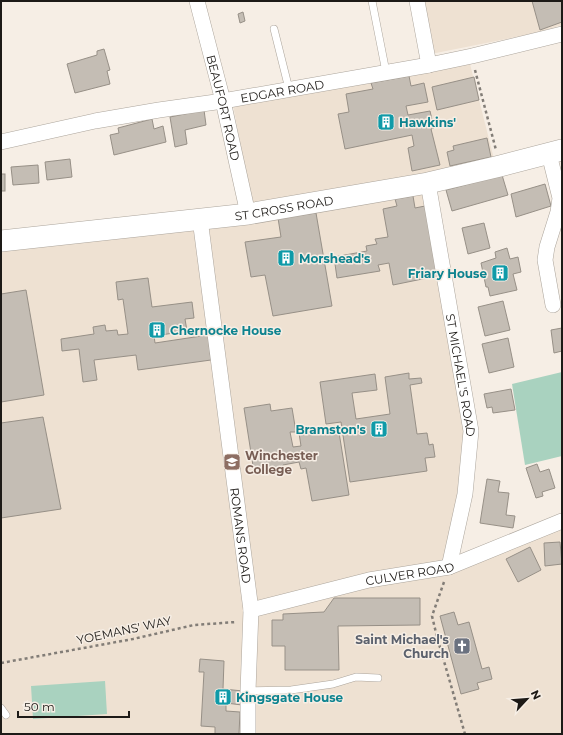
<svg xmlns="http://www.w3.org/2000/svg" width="563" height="735" font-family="Montserrat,sans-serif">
  <rect width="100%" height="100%" fill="#f6eee5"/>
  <g fill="#eee1d2">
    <polygon points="422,1 562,1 562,25 536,33 431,54"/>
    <polygon points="470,64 494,159 450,169 252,205 233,105"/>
    <polygon points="425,191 466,431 460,494 442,571 562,524 562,734 1,734 1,249"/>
  </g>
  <g fill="#a9d2bf">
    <polygon points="562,372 562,456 525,465 512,384"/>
    <polygon points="105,681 107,714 33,719 31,686"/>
  </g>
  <g fill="#c4bdb4" stroke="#979087">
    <polygon points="532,1 562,1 562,22 540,30"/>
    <polygon points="243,12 245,21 240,23 238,14"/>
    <polygon points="104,49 110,70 107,71 110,84 75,93 67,64 97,55 97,51"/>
    <polygon points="409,76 411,86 424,83 428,102 406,106 408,115 430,111 434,128 431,129 440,165 412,171 408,148 414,146 412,135 345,149 338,114 349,112 346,94 373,89 371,83"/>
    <polygon points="474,77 479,100 437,110 432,87"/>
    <polygon points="204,110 206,125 185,130 187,144 175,147 170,117"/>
    <polygon points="152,119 154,129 163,126 166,142 114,155 110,135 119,133 118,128"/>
    <polygon points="487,138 491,157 450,166 447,152 454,150 453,146"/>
    <polygon points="70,159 72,177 47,180 45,162"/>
    <polygon points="38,165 39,183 13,185 11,167"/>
    <rect x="1" y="174" width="4" height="17"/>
    <polygon points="502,175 508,195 452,211 446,190"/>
    <polygon points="545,184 551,206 516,217 511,194"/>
    <polygon points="413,196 415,208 425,206 437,276 393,285 389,263 378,265 380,271 337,278 334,257 367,251 366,246 377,244 375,239 388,237 383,209 397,206 395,199"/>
    <polygon points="316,213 332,306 273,316 265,275 251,277 245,242 281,237 278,218"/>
    <polygon points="484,223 490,248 468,254 462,228"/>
    <polygon points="507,248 510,259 518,257 521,272 513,274 517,290 490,296 488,287 486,287 481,263 496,258 495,252"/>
    <polygon points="148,278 152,307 192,302 194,318 185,319 187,331 154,336 155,343 208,335 211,360 138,370 136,355 94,360 97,380 83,382 79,349 62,351 61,339 94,334 93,327 105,325 106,331 117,330 118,335 128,334 123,299 118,300 116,282"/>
    <polygon points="26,290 44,395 1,402 1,294"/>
    <polygon points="503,301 510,330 485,336 478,307"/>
    <polygon points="562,328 562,351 554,353 551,330"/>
    <polygon points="508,338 514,367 489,373 482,344"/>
    <polygon points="409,373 409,379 421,378 422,383 410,385 417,434 427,433 429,445 433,444 435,457 425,458 427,471 350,482 341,422 326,424 320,382 375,374 377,390 352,393 356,419 390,414 385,377"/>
    <polygon points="511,389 515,410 493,413 492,407 487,408 484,394"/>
    <polygon points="270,404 271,411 292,408 296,432 290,432 293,447 301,446 299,433 338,426 349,495 312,501 306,468 301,469 299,462 283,465 283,467 254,472 244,408"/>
    <polygon points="43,417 61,509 1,518 1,423"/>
    <polygon points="537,464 540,472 549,469 555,488 542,492 543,496 536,498 526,468"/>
    <polygon points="487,479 500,481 498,492 509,493 506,515 515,516 513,528 480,523"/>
    <polygon points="560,542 562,564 545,566 544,543"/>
    <polygon points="530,547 541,570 518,582 506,559"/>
    <polygon points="334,598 420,598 420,625 338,626 339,670 285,670 285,646 272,646 272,620 283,620 283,614 324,612"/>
    <polygon points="454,612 458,625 469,622 482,669 489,667 492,679 477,683 479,689 461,694 440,616"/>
    <polygon points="200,659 224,661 223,689 243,691 242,705 226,703 226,711 240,712 239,734 215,734 215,727 201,726 204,672 199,672"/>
  </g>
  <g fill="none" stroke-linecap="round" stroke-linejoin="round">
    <g stroke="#aca59c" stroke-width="8">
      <g id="lane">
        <polyline points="372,1 386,72"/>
        <polyline points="274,29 289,89"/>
        <polyline points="248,691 291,690 333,684 356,677 378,678"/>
        <polyline points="1,708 6,715"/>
      </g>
    </g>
    <g stroke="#aca59c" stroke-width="16">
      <g id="street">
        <path id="s1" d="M197 1 223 101 248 214"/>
        <polyline points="417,1 429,65"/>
        <path id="s2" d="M1 142 95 121 159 110 223 101 429 65 472 56 562 34"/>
        <polyline points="549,154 560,198 558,212 547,247 545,260 553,305"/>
        <path id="s3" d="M428 183 471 431 465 494 449 567"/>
        <path id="s4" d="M200 219 251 610 248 691V734"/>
        <path id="s5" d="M251 610 369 580 449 567 562 521"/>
      </g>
    </g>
    <g stroke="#aca59c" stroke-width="22">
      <g id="secondary">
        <path id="s6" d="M1 241 248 214 428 183 500 166 562 150"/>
      </g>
    </g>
    <g stroke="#827d77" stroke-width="2.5" stroke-dasharray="3 3" stroke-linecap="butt">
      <polyline points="475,70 496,150"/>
      <polyline points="444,582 432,616 437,637 465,734"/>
      <polyline points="1,663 133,639 194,625 236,622"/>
    </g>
    <use href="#lane" stroke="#fff" stroke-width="7"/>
    <use href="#street" stroke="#fff" stroke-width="15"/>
    <use href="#secondary" stroke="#fff" stroke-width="21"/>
  </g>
  <defs>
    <g id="building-square" transform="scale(0.9)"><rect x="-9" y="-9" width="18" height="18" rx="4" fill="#0f9aa8" stroke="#f6eee5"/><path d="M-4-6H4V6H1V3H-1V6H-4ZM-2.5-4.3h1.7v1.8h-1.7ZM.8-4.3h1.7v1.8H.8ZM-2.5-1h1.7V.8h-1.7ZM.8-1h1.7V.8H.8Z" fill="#fff"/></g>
    <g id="school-square" transform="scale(0.9)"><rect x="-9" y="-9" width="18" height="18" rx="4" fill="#8d6e63" stroke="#f6eee5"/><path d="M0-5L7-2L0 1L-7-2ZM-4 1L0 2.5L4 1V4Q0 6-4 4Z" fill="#fff"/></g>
    <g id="church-square" transform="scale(0.9)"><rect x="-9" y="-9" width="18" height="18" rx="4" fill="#6b7280" stroke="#f6eee5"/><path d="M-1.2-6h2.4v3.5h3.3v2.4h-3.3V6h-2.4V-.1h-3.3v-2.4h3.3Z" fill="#fff"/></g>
  </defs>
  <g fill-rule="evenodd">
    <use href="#building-square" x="386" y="122"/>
    <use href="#building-square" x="286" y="258"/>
    <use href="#building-square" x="500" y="273"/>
    <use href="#building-square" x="157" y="330"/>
    <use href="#building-square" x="379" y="429"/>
    <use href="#school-square" x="232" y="462"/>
    <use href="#church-square" x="462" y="646"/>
    <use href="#building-square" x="223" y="697"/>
  </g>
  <g text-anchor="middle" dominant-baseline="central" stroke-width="3" stroke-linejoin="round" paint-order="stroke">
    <g font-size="12" fill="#1d1a17" stroke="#f6eee5">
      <text stroke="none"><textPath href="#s2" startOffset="286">EDGAR ROAD</textPath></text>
      <text stroke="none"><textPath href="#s1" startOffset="110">BEAUFORT ROAD</textPath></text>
      <text stroke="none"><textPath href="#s6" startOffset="285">ST CROSS ROAD</textPath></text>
      <text stroke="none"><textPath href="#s3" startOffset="195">ST MICHAEL'S ROAD</textPath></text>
      <text stroke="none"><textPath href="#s4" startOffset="319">ROMANS ROAD</textPath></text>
      <text stroke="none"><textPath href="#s5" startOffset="163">CULVER ROAD</textPath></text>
      <text transform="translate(124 630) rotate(-12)">YOEMANS' WAY</text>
    </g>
    <g font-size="12" font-weight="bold" fill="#0d838f" stroke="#f6eee5" text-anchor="start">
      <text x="399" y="122">Hawkins'</text>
      <text x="299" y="258">Morshead's</text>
      <text x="487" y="273" text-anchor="end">Friary House</text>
      <text x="170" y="330">Chernocke House</text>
      <text x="366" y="429" text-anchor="end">Bramston's</text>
      <text x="236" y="697">Kingsgate House</text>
    </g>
    <g font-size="12" font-weight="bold" fill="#785e54" stroke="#f6eee5" text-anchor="start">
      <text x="245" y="455">Winchester<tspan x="245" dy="14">College</tspan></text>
    </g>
    <g font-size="12" font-weight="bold" fill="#5b616d" stroke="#f6eee5" text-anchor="end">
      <text x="449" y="639">Saint Michael's<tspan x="449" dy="14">Church</tspan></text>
    </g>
  </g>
  <rect width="563" height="735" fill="none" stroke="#1d1a17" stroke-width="4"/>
  <g transform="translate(527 699) rotate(64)" stroke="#f6eee5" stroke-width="3" paint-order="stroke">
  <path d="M0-3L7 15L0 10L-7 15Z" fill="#1d1a17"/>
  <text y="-6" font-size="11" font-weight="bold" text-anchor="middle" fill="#1d1a17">N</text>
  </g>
  <path d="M18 711v6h111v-6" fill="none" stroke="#1d1a17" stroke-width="2"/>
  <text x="24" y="711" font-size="12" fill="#1d1a17" stroke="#f6eee5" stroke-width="3" paint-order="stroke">50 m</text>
</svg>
